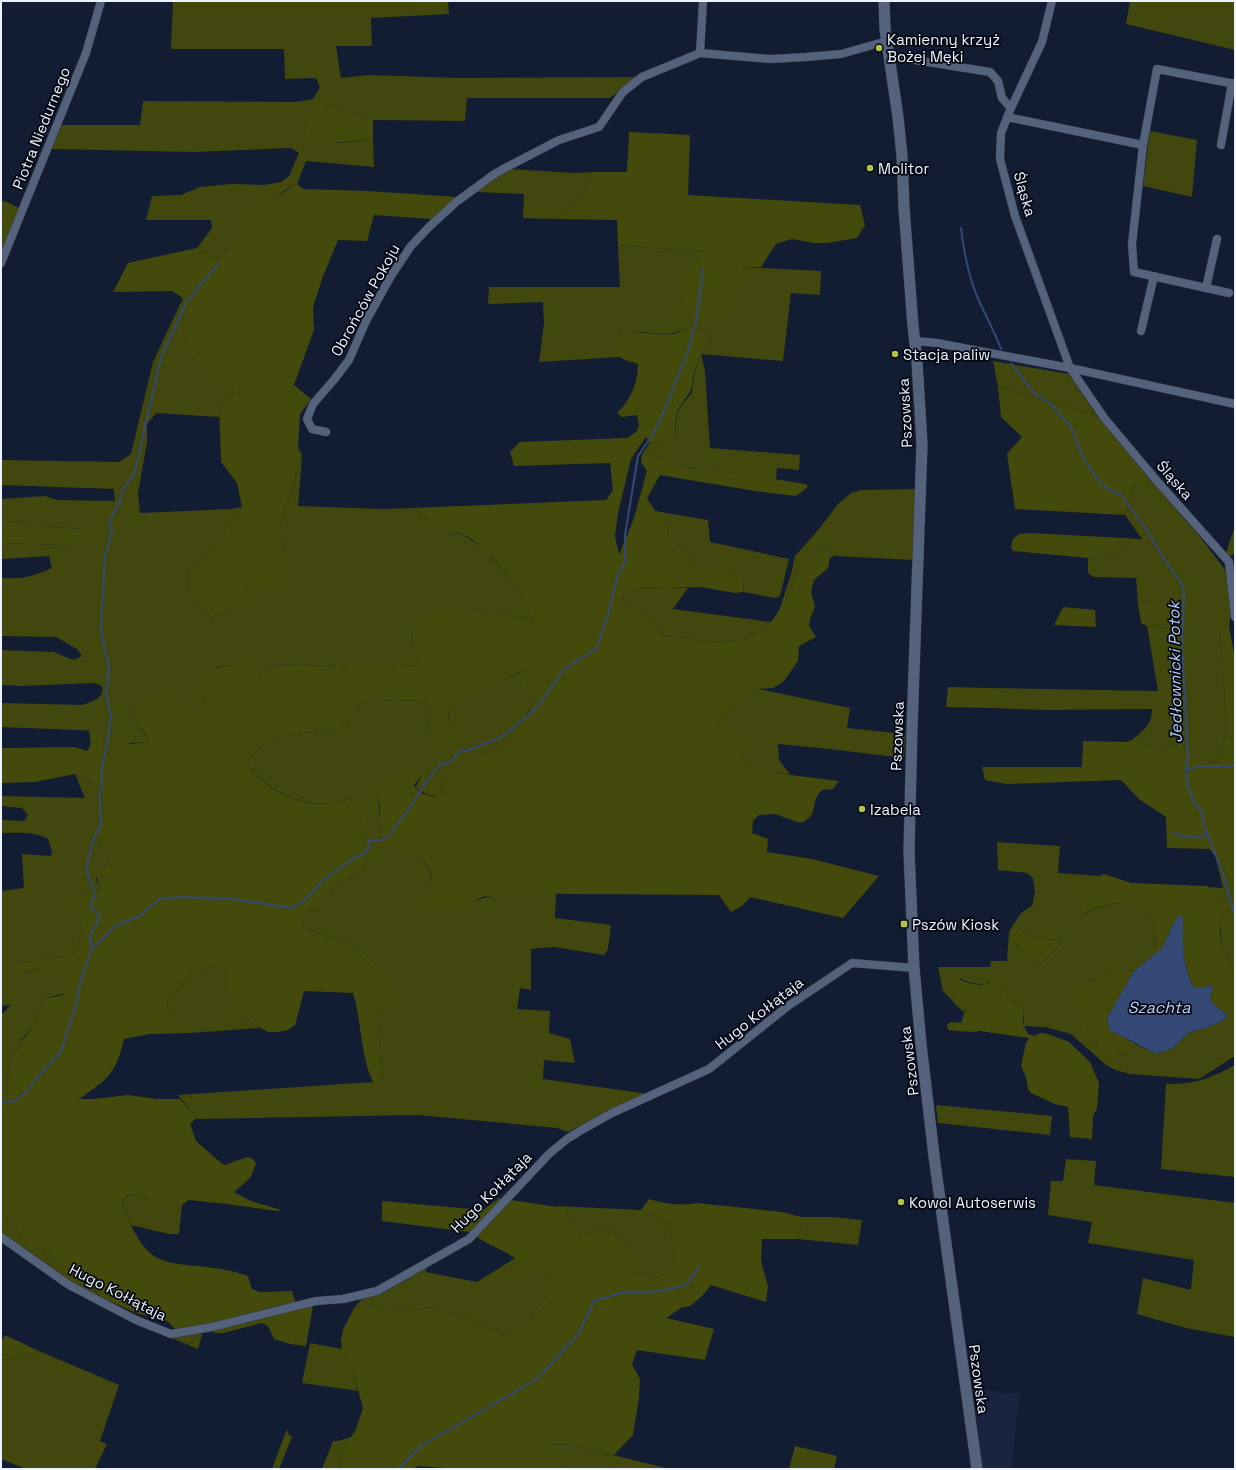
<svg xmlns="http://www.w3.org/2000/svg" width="1236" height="1470" font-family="'Space Grotesk',sans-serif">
  <rect width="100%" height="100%" fill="#121c32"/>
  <polygon fill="#182440" points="973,1389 1020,1394 1011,1469 983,1469"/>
  <g fill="#42480d">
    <polygon points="173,1 448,1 449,14 371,18 372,46 336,46 341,78 369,75 457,78 637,77 610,98 467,98 465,121 373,120 320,103 338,143 373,139 374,167 306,161 297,184 285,190 265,209 218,259 197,248 212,228 211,220 146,220 152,196 181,195 200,187 231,184 264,185 281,182 289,176 299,153 291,148 192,152 52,149 60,125 140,125 143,101 294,102 313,99 320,87 316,78 285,79 284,49 171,49"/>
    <polygon points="1130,1 1235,1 1235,50 1126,24"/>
    <polygon points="1150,131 1197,140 1192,197 1143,186"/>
    <polygon points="509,169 575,173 592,172 587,189 557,219 523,218 524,194 477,192 492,179"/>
    <path d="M618 245 689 251 707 250 684 273 740 277 744 267 821 271 820 295 791 293 783 361 701 354 705 371 710 448 800 455 799 470 777 468 776 480 703 468 679 469 667 457 642 454 650 442 666 445 676 433C675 413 678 408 692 393 693 372 699 352 713 336L703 331 692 330 686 328 669 335 641 332 619 334 616 355 619 357 539 362 544 324 543 302 488 304 489 287H620Z"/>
    <path d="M183 298 182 328 190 355 231 383 233 394 219 407V417L156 413 147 424V442L138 493 140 513 232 509 242 507C226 530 209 554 188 573L191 599 211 617 233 610 248 585 285 556 280 523 302 455 298 506 384 509 412 508 443 529 463 535 485 549 504 571 524 598 535 622 516 617 470 610 413 625 412 650 420 665 389 668H350L299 664 279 665 269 668 263 676 230 665 217 667 201 691 206 700 203 706 200 709 161 698 134 709C132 722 142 729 148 739L145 742 131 743 103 757 101 731 1 727V703L82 705C92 702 105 698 102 686L94 683 21 686 1 685V650L54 652 73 660 82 656 77 649 56 637 1 636V578C24 579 31 577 52 568L49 556 1 559V543L67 545 81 543 82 529 40 526 1 520V499L45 496 57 500 115 501 114 489 1 485V460L119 462 131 454 153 362Z"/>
    <polygon points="993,361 1069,374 1098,417 998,387"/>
    <path d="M1149 478 1201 538 1226 571 1231 611 1229 626 1220 631 1227 728 1218 763 1203 760 1181 743 1155 750 1133 739C1144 730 1152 724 1152 709L1048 710 991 708V688L1158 691 1147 626 1180 623 1153 602 1138 603 1136 578 1094 577 1088 573V558L1119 555 1123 548 1124 538 1142 539 1125 515 1134 484 1148 486Z"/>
    <polygon points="918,489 914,560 835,556 823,547 812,554 799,568 788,597 779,611 791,574 795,556 819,529 838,504 851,493 861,490"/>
    <polygon points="666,513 708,520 710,542 789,559 780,596 776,598 743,592 744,584 734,574 688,564 689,555 668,539"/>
    <polygon points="1235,526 1235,552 1231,556 1226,555 1226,553"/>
    <polygon points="631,587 664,588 688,588 673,609 771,622 756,633 741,640 715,642 665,636 658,630 653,619 646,612 633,608 622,599 625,592"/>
    <path d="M525 670 537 695 525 718 514 730 505 744 493 751 478 755 448 775 443 781 444 788 442 794C430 798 426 794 415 788L421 777 381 783 378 795 381 832C385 837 389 842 394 846 398 849 404 850 408 852 424 860 435 868 430 887L473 902C496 891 531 893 556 893L555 918 611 925 608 949 604 955 554 947 531 949V990L520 988 517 1009 550 1011 549 1033 570 1039 575 1063 544 1060 543 1079 648 1094 613 1109 568 1132 557 1128 418 1115 195 1119 194 1114 178 1095 373 1082 382 1078 378 1024 375 1004 384 974 363 952 338 940 313 932 303 927 300 918 309 910 319 909 336 887 360 873 367 861C365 858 362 854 360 850 357 841 366 825 367 813L349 799C312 813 273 795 248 766 253 737 296 734 320 731 329 730 339 731 346 725 353 720 355 709 361 702L379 700 396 701 415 700 431 705 429 733 454 735C451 728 447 722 449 714 453 699 510 677 525 670Z"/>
    <path d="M758 689 850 708 847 728 905 734 904 758 829 749 778 744 779 760 790 774C779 773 755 770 747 763 741 758 740 746 738 739L716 725 741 700Z"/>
    <path d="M75 774 101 787 103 809 95 837H101L102 847 109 859 103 869H97L96 880 100 887C97 894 91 894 84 894L80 913 82 925V933L77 952 71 957 54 958 16 963 26 973C35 969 53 962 60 971 65 976 64 986 65 993 57 996 50 996 43 1000L39 1018 22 1039 11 1059 9 1066 7 1092 1 1096V1015L11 1005 1 1006V891L24 888 22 854 51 856 52 852 48 839C34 831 17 833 1 833V820L24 821 28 815 22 808 1 806V796L85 798Z"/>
    <path d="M997 842 1060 846 1058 873 1100 876 1088 881C1083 894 1079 901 1083 915 1100 904 1126 897 1144 911 1146 913 1151 916 1152 920 1157 930 1155 943 1155 954L1134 971 1118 966 1103 974 1095 979 1081 982 1089 1041 1119 1056 1137 1045 1157 1054 1173 1048 1189 1032 1203 1029 1222 1021 1228 1016 1235 1015V1056L1199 1079 1130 1074 1116 1070 1106 1065 1071 1034 1045 1027 1024 1026 1023 1007C1017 1003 1010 1000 1006 994 1004 990 1003 985 999 982 983 985 975 986 960 978L961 1004 966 1007 964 1012 957 1006 943 991 938 967H990L991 961H1007L1009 932 1022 953 1040 964 1063 941 1034 937 1022 932 1015 922 1022 912 1032 906 1035 891 1033 878 1027 873 998 870Z"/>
    <polygon points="1216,858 1235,886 1235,977 1222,946 1221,937 1220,907 1217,895 1207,887 1223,888"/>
    <polygon points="214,966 226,969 227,978 225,986 241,1015 260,1028 190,1033 190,1027 168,1008 167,1002 188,976"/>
    <path d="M1235 1065V1177L1161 1169 1166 1084C1197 1084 1208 1079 1235 1065Z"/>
    <polygon points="936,1105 1052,1116 1050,1135 938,1123"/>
    <polygon points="1066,1159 1096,1161 1094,1185 1235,1203 1235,1337 1186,1328 1137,1314 1143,1278 1191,1290 1194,1260 1088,1243 1092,1222 1048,1215 1051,1181 1063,1181"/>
    <path d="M139 1194C153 1202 165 1207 182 1205L179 1234H169L131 1225 122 1202 128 1195Z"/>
    <path d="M555 1206 641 1210 657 1216 670 1228 675 1263 659 1278 636 1273 632 1248 616 1235 611 1228 579 1236C576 1233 573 1229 572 1225 567 1214 567 1209 555 1206Z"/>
    <path d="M1 1214 14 1224 30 1250 41 1249C62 1263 84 1278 101 1297L71 1282 1 1234Z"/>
    <polygon points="801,1217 832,1217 862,1220 858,1245 798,1239 801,1226"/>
    <polygon points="515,1258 522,1265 547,1274 557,1283 550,1294 533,1313 529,1328 508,1336 432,1307 382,1313 374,1306 354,1308 361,1300 382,1293 428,1267 425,1272 477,1282"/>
    <polygon points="195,1333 200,1333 202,1335 198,1349 167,1336"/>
    <polygon points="310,1343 342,1349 353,1371 358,1391 302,1383"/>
    <polygon points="39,1351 119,1385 100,1441 107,1444 95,1469 26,1469 1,1459 1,1360"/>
    <polygon points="351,1437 342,1451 340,1469 322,1469 333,1441 338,1441"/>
    <polygon points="551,1444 572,1445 670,1469 561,1469"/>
  </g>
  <g fill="#444a0c">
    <path d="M320 103 373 120V139L311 145C303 126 300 114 320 103Z"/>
    <polygon points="629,132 690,135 688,195 860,205 865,225 857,238 827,243 815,243 792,239 776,244 761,267 744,267 729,314 707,323 689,319 678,292 684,273 706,250 689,251 618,245 617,220 557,219 587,189 592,172 627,172"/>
    <path d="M297 184 304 189 367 191 458 197 432 219 374 215 367 241 338 240 322 279 313 307 314 330 294 385 311 399 300 414 298 447 302 455 280 523 285 556V589L249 585 233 610 211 617 191 599 188 573C209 554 226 530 242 507L237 483 221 462 219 407 233 394 231 384 190 355 182 328 183 298 172 291 113 292 128 263 197 248 218 259C241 235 268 199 297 184Z"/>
    <polygon points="1,201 7,202 21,209 1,256"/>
    <path d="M686 328 692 330 703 331 713 336C703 347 697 362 693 377 692 382 692 388 690 392 686 399 679 405 677 413 672 427 682 436 666 445L650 442 646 437 631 459 618 513 615 536 619 555 634 518 647 471 641 462 642 454 667 457 679 469 703 468 806 484 808 487 796 496 761 492 660 475 647 498 655 511 666 513 668 539 689 555 688 564C700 566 732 570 740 578 744 582 744 587 743 592L735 593 700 587 664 588 631 587 625 592 622 599 633 608 646 612 653 619 658 630 665 636 715 642 741 640 756 633 771 622 788 597 799 568 812 554 823 547 835 556 830 558 828 568 814 580 811 592 815 607 810 619 809 626 816 637 799 646 798 661 784 681 773 688 758 689 741 700 716 725C722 728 736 732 739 739 742 746 740 756 746 762 756 773 821 778 839 781L833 789 822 790C808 804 821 815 800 823L775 814 759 815 753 821 752 833 768 839 767 852 812 859 879 876 843 918 750 897 742 906 731 912 719 895 574 894 522 893 482 897 471 903 453 907 433 908 426 896C430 888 434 879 430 870 422 851 396 854 385 840 379 831 380 821 380 810 380 805 378 800 378 795 379 773 399 771 417 771L421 776 414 785C416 792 428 797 435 796 437 796 439 794 442 794L444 788 443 781 448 775 469 759 478 755 493 751 505 744 514 730 525 719 537 695H531L522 686 524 670C510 677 454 699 449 713 446 722 452 726 454 734 455 737 453 742 452 746L442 750 429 733 431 705 415 700 396 701 379 700 361 702C355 709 353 720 346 725 339 731 329 730 320 731 296 734 253 737 248 766 272 795 312 813 349 799L360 805 367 813C366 836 352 838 367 861L360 873 336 887 319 909 309 910 300 918 303 927 313 932 338 940 363 952 384 974 392 986 395 1002 375 1004 378 1024 382 1078 373 1082C360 1055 362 1022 353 993L304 991 295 1025 288 1030 279 1032H268L260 1028 241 1015 233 1007 225 986 227 978 226 969 214 966 188 976 167 1002 168 1008 190 1027V1033L150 1034 124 1039C116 1074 108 1079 79 1099H94L128 1095 156 1099H180L194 1114 195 1119 190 1124 196 1141 220 1162 224 1165 248 1157 253 1159 256 1164 250 1178 234 1192 251 1201 281 1210 277 1211 226 1204 189 1200 182 1205 170 1207 158 1204 139 1194 127 1195 122 1202C128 1219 135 1238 148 1251 163 1267 192 1264 212 1268 224 1269 237 1272 248 1276L252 1289 260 1292 292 1291 296 1304 211 1323 195 1328 175 1329 167 1321 136 1313 101 1297 93 1288 71 1270 42 1249 30 1250 14 1224 1 1214V1096L7 1092 9 1066 11 1059 20 1043 39 1018 43 1000C50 996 59 998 65 993 63 968 57 962 32 970 26 973 23 974 17 972L14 968 16 963 54 958 71 957 77 952 82 933V925L78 908 79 896C87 893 96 896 100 887L94 870 97 869H103L109 859 102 847 101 837H95L103 809 101 787 75 774 35 782 1 783V748L75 747 87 751 91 744 89 730 102 731 103 757 125 745 145 742 148 738C141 727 129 719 136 705 157 690 178 703 200 709L203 706 206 700C204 696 200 691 200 687 200 670 226 663 239 666 247 669 255 673 262 676L269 668 279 665 299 664 350 668H389L419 665 412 650 413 625 419 615 423 612 470 610 516 617 534 622C524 593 492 549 464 535 457 532 449 532 443 529 432 523 422 514 412 508L606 500 613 490 610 463 514 466 510 452 520 442 627 438 636 432 639 426 637 415 622 417 617 413C630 401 638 383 638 364L625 360 616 355C615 351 613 347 613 343 613 325 660 336 669 335 675 335 681 330 686 328Z"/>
    <polygon points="998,387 1098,417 1149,478 1148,486 1134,484 1125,515 1015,509 1007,454 1022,437 1001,417"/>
    <polygon points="1,520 40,526 82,529 82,543 67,545 1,543"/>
    <polygon points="1029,533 1124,538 1123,548 1119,555 1088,558 1013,551 1011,547 1013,539 1019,534"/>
    <polygon points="1153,602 1177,605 1180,623 1147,626 1141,623 1138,603"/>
    <polygon points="1063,607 1095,610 1096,627 1054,625"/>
    <polygon points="1229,626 1235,659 1235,886 1210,849 1167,848 1166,817 1139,799 1121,780 1007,784 985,780 982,767 1082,767 1083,741 1127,742 1133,739 1155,750 1181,743 1203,760 1218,763 1227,728 1220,630"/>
    <polygon points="948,687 991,688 991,708 946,707"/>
    <path d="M1104 874 1131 883 1207 886 1217 894 1220 907 1221 922 1220 935 1222 946 1235 977V1015L1228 1016 1212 1003 1210 998 1213 986 1194 988C1181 963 1183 945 1183 918L1176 919 1162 948 1155 954C1155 943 1157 929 1152 920 1151 916 1146 913 1143 911 1125 897 1099 904 1082 915 1081 907 1081 900 1077 892L1088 881Z"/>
    <polygon points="1015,922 1022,932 1034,937 1063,941 1040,964 1022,953 1009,932"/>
    <polygon points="1118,966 1134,971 1107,1018 1110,1031 1122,1036 1137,1045 1130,1050 1110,1060 1098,1045 1089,1041 1083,1031 1078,1008 1077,992 1081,982 1095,979 1103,974"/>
    <path d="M952 978C960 978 966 983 973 984 982 986 991 983 999 981 1003 985 1004 990 1006 994 1010 1000 1017 1003 1023 1007V1024L1028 1034 1034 1036 1040 1033 1048 1034 1069 1042 1090 1062 1099 1083 1097 1108 1093 1116 1092 1139 1070 1137 1068 1107 1055 1104 1031 1093 1028 1089 1026 1077 1021 1066 1026 1043 1029 1038 980 1031 971 1032 948 1030 947 1025 951 1022 961 1023 966 1008 954 998 947 982Z"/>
    <path d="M499 1198 563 1208C568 1214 569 1219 572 1225 574 1229 577 1233 579 1236L611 1228 616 1235 632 1248 637 1273 658 1278 675 1263 670 1228 657 1216 641 1210 649 1199C665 1204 680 1206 697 1203L782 1212 801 1217V1226L798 1239H762L761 1261 768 1286 766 1302 711 1285 702 1296 690 1306 681 1308 666 1318 714 1329 705 1360 637 1350 632 1364 640 1379 639 1397 633 1435 614 1455 572 1445 552 1444 561 1469H459L418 1466 413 1469H340L342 1451 356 1429 363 1408 353 1371 342 1351 341 1341 343 1330 354 1308 374 1306 382 1313 432 1307 508 1336 529 1327 533 1313 550 1294 556 1283 547 1274 521 1265 515 1258 507 1253 485 1242 469 1232 382 1221V1201L483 1210Z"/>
    <polygon points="313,1306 306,1346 290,1344 274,1339 268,1326 262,1323 223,1333 214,1333 215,1329"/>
    <polygon points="5,1335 39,1351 1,1360 1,1342"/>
    <polygon points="287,1429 288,1434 292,1437 279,1469 272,1469"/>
    <polygon points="795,1446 837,1456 834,1469 789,1469"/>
  </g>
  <path fill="#344976" d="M1180 915 1183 918C1183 944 1181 964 1194 988L1213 986 1210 998 1212 1003 1228 1016 1222 1021 1203 1029 1189 1032 1173 1048 1157 1054C1141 1047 1126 1037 1110 1031L1107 1018 1134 971 1162 948 1176 919Z"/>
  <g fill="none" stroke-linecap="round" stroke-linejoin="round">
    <g stroke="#344976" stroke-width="2">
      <path d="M961 228C964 253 969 280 980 303 987 318 995 333 1001 349"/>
      <path d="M1011 363 1034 393 1052 405 1071 427 1083 457 1100 483 1112 491 1121 495 1145 527 1163 557 1180 581 1184 593 1182 647 1188 755 1186 771 1188 787 1195 804 1202 812 1203 822C1210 842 1218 861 1225 881 1228 890 1231 907 1235 913"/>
      <polyline points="1187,770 1200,766 1235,766"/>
      <path d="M1174 833C1185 837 1196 840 1207 834"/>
      <polyline points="92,949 90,936 97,923 99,913 90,907 95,895 86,869 92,844 101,823 100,794 102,785 102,769 110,726 111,715 106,695 109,669 101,630 105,557 112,531 109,521 119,504 124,487 134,475 161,358 185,305 199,286 218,264"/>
      <path d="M1 1102 14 1101 26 1093 37 1077 61 1052 76 1005 81 980 92 949 115 926 138 917 159 899 184 897 233 899 292 908 305 900 322 881 352 859 365 853 369 847 368 841H379L389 835 410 808 421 789 440 764C450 763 454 762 458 752L468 750 500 738 517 725 536 709 563 670 597 648 608 615 618 574 625 562V535L638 456 653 434 664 411 687 354 697 317 703 268"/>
      <polyline points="398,1469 421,1446 537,1379 579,1333 594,1301 620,1293 661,1291 686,1285 699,1267"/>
    </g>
    <g stroke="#313547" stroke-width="9">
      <g id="street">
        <polyline points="1052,1 1042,42 1011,108 1001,133 1000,159 1015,216 1070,368 1105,419 1157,481 1229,562 1235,617"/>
        <polyline points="700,53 703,1"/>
        <polyline points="890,56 990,72 998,81 1002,98 1011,108"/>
        <polyline points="1007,117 1143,145 1132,244 1134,272 1229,293"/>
        <polyline points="1143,145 1157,69 1235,84"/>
        <polyline points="1221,145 1232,83"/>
        <polyline points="1,263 86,53 101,1"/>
        <polyline points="1206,288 1217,239"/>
        <polyline points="1141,331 1154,276"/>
        <polyline points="915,341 937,343 1070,368 1235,404"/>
        <polyline points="326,432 312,429 307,419 313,404 333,381 349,360 366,321 391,276 411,246 429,227 455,203 493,175 505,168 559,140 599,127 623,92 642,77 700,53 771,59 806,57 841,54 887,41"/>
        <polyline points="1,1237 69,1285 136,1320 171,1334 212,1327 316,1301 343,1299 377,1291 469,1239 549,1154 567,1139 585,1128 612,1113 709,1069 788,1006 852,963 914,968"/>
      </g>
    </g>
    <g stroke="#313547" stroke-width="12">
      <polyline id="secondary" points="884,1 885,29 898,117 902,156 904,208 913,326 917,362 922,444 912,728 909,852 914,968 921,1044 934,1156 977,1469"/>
    </g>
    <use href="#street" stroke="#55627c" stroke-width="8"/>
    <use href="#secondary" stroke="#55627c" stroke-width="11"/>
  </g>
  <g fill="#b4c24a" stroke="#040710" stroke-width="1.5">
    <circle cx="879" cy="48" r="4"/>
    <circle cx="870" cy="168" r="4"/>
    <circle cx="895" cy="354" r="4"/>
    <circle cx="862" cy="809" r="4"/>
    <rect x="900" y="920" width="8" height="8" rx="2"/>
    <circle cx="901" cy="1202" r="4"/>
  </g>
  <g text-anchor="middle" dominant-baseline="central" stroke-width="3.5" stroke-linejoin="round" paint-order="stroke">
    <g font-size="15" fill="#ecf2ff" stroke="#040710" text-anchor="start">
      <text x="887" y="39">Kamienny krzyż<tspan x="887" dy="17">Bożej Męki</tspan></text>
      <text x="878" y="168">Molitor</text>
      <text x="903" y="354">Stacja paliw</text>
      <text x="870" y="809">Izabela</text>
      <text x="912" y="924">Pszów Kiosk</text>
      <text x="909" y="1202">Kowol Autoserwis</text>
    </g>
    <g font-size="15" fill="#ecf2ff" stroke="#040710">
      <text transform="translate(41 128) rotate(-68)">Piotra Niedurnego</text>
      <text transform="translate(1025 194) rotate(74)">Śląska</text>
      <text transform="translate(365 300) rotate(-61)">Obrońców Pokoju</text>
      <text transform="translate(905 413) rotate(-93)">Pszowska</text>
      <text transform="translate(1175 480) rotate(49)">Śląska</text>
      <text transform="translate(897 736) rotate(-88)">Pszowska</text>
      <text transform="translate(759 1013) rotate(-38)">Hugo Kołłątaja</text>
      <text transform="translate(909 1061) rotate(-97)">Pszowska</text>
      <text transform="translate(491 1192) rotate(-45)">Hugo Kołłątaja</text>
      <text transform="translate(118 1292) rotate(27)">Hugo Kołłątaja</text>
      <text transform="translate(979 1379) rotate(82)">Pszowska</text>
    </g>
    <g font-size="16" font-style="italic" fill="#b9d0fc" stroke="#040710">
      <text transform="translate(1175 672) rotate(-91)">Jedłownicki Potok</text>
      <text x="1159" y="1007">Szachta</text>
    </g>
  </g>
  <rect width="1236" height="1470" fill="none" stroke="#ecf2ff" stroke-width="4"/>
</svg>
